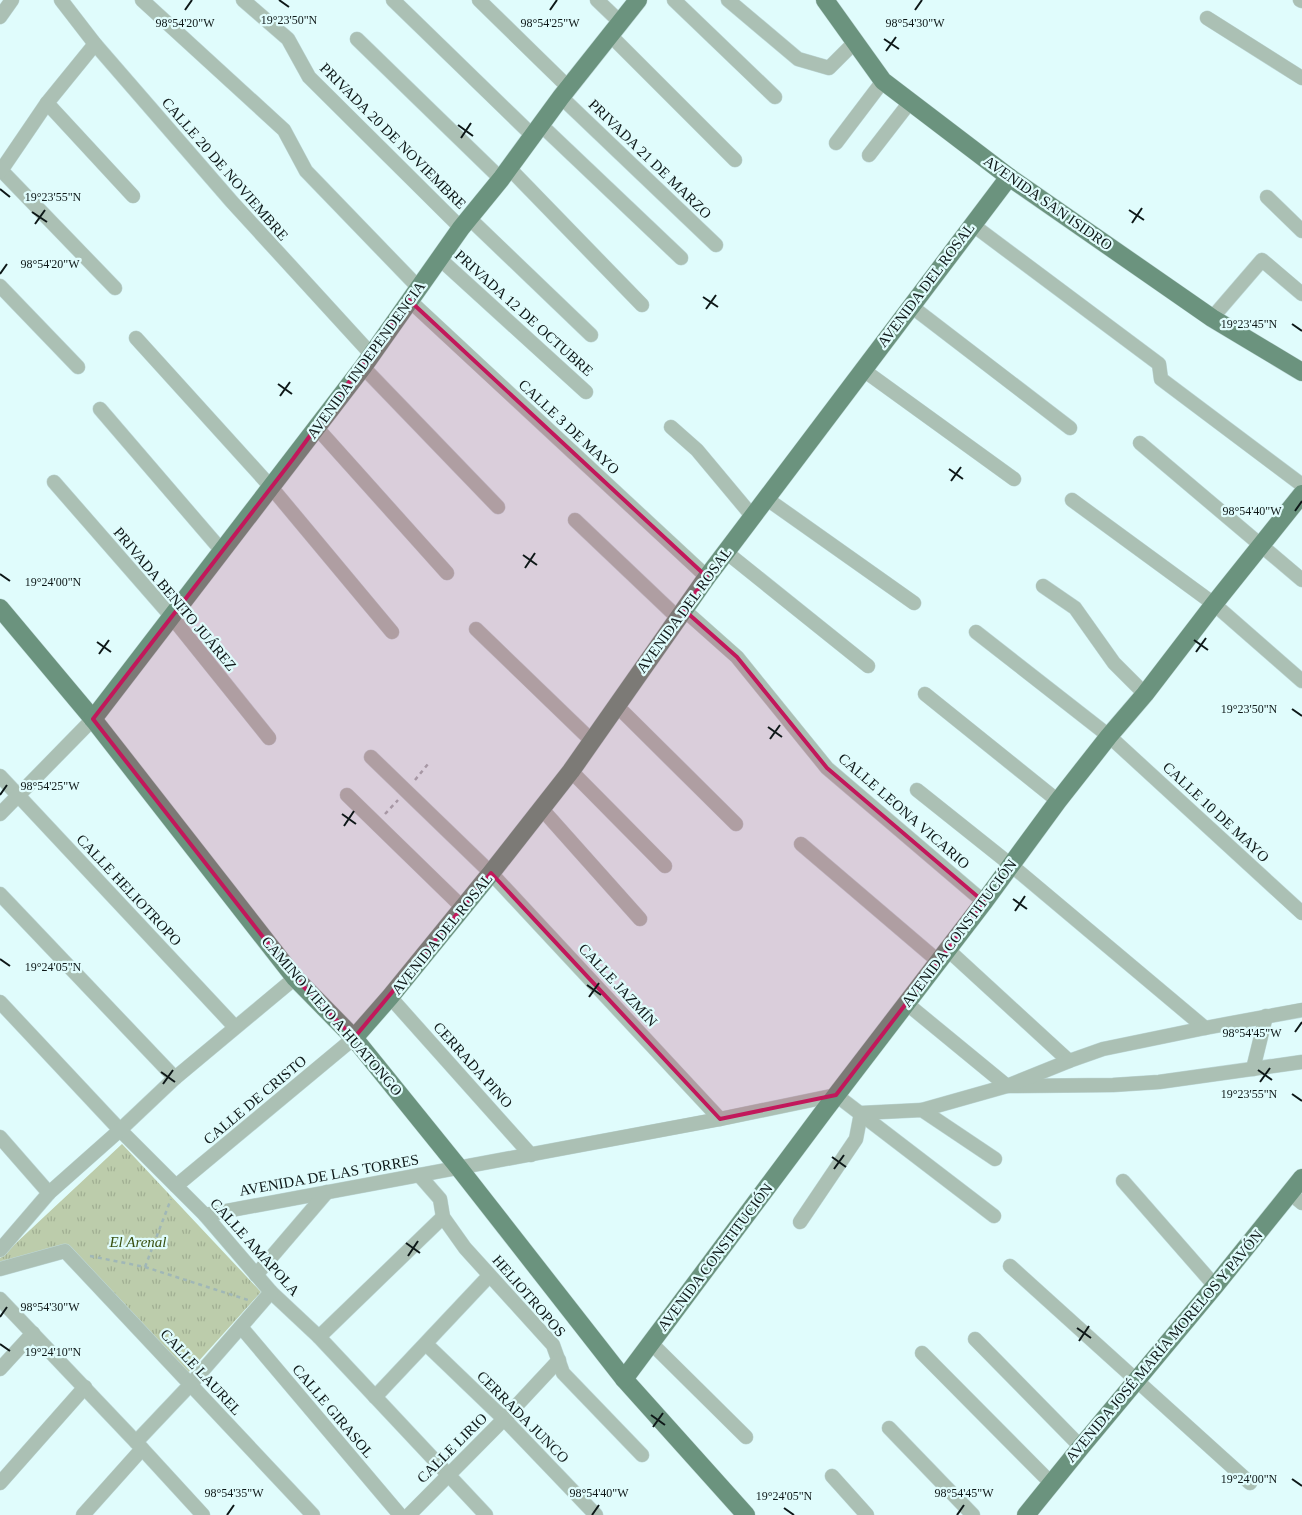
<svg xmlns="http://www.w3.org/2000/svg" width="1302" height="1515" font-family="'Times New Roman',serif">
  <defs>
    <pattern id="grass-tufts" width="24" height="20" patternUnits="userSpaceOnUse" patternTransform="scale(1.25)"><rect width="24" height="20" fill="#bcccab"/><path d="M3 7l-1-3M5 7V3M7 7l1-3M15 17l-1-3M17 17v-4M19 17l1-3" fill="none" stroke="#a0ae92"/></pattern>
  </defs>
  <rect width="100%" height="100%" fill="#e0fcfc"/>
  <polygon fill="url(#grass-tufts)" points="122,1144 261,1292 187,1374 68,1248 0,1263 0,1258"/>
  <g fill="none" stroke-linecap="round" stroke-linejoin="round">
    <g stroke="#bed8d8" stroke-width="15">
      <g id="minor">
        <polyline points="61,0 95,44 232,202 371,354"/>
        <polyline points="142,0 284,130 306,171 418,287"/>
        <polyline points="243,0 288,39 309,77 461,228"/>
        <polyline points="393,0 533,136"/>
        <polyline points="479,0 568,87"/>
        <polyline points="597,0 620,22"/>
        <polyline points="674,0 775,97"/>
        <polyline points="728,0 798,59 829,68 855,42"/>
        <polyline points="1300,0 1302,1"/>
        <polyline points="0,17 12,0"/>
        <polyline points="1207,18 1302,78"/>
        <polyline points="610,35 735,160"/>
        <polyline points="357,39 501,179"/>
        <polyline points="561,97 716,245"/>
        <polyline points="47,103 133,196"/>
        <polyline points="541,125 681,258"/>
        <polyline points="836,143 883,81"/>
        <polyline points="869,155 910,102"/>
        <polyline points="509,168 642,305"/>
        <polyline points="1,170 115,288"/>
        <polyline points="0,172 47,103 95,44"/>
        <polyline points="1267,197 1302,231"/>
        <polyline points="469,218 591,335"/>
        <polyline points="973,225 1159,364 1161,379 1302,485"/>
        <polyline points="440,259 586,392"/>
        <polyline points="0,286 78,367"/>
        <polyline points="409,300 707,577"/>
        <polyline points="911,306 1070,428"/>
        <polyline points="1212,318 1262,260 1302,294"/>
        <polyline points="136,338 271,487 392,632"/>
        <polyline points="363,367 498,507"/>
        <polyline points="862,369 1014,479"/>
        <polyline points="100,409 222,551"/>
        <polyline points="671,427 697,450 753,517"/>
        <polyline points="317,428 447,573"/>
        <polyline points="1140,443 1302,580"/>
        <polyline points="54,482 171,616 269,738"/>
        <polyline points="767,499 914,603"/>
        <polyline points="1072,500 1214,604 1302,681"/>
        <polyline points="575,520 677,617"/>
        <polyline points="726,552 868,666"/>
        <polyline points="1043,586 1075,608 1114,663 1145,694"/>
        <polyline points="683,609 737,657 827,768 984,902"/>
        <polyline points="476,629 592,741"/>
        <polyline points="976,632 1109,736 1302,913"/>
        <polyline points="925,694 1058,801"/>
        <polyline points="616,705 736,824"/>
        <polyline points="371,757 491,873 720,1119"/>
        <polyline points="571,771 665,866"/>
        <polyline points="0,776 235,1027"/>
        <polyline points="917,790 1011,865 1205,1028"/>
        <polyline points="347,795 463,908"/>
        <polyline points="541,808 640,919"/>
        <polyline points="0,814 93,719"/>
        <polyline points="801,844 938,961"/>
        <polyline points="0,894 175,1078"/>
        <polyline points="947,949 1069,1061"/>
        <polyline points="390,997 531,1155"/>
        <polyline points="0,1002 120,1130 205,1215 271,1292 319,1337 486,1515"/>
        <polyline points="906,1003 1007,1086 1113,1085 1159,1082 1302,1062"/>
        <polyline points="1253,1069 1266,1016"/>
        <polyline points="922,1110 1007,1086 1069,1061 1103,1049 1205,1028 1302,1010"/>
        <polyline points="0,1137 49,1193"/>
        <polyline points="419,1175 440,1199 443,1217 465,1248 553,1345 563,1373 642,1455"/>
        <polyline points="1123,1181 1215,1286"/>
        <polyline points="176,1186 354,1038"/>
        <polyline points="1290,1193 1302,1203"/>
        <polyline points="205,1215 720,1119 836,1095 994,1216"/>
        <polyline points="800,1222 856,1139 861,1113 922,1110 995,1159"/>
        <polyline points="0,1250 49,1193 120,1130 175,1078 295,978"/>
        <polyline points="1010,1266 1250,1483"/>
        <polyline points="0,1269 65,1251 313,1515"/>
        <polyline points="256,1275 327,1192"/>
        <polyline points="0,1299 136,1442 203,1515"/>
        <polyline points="241,1327 400,1515"/>
        <polyline points="319,1337 443,1217"/>
        <polyline points="975,1339 1081,1447"/>
        <polyline points="651,1343 746,1437"/>
        <polyline points="426,1344 504,1419 596,1515"/>
        <polyline points="922,1353 1051,1483"/>
        <polyline points="0,1369 33,1333"/>
        <polyline points="375,1397 489,1276"/>
        <polyline points="889,1428 973,1515"/>
        <polyline points="136,1442 190,1385 271,1292"/>
        <polyline points="832,1476 867,1515"/>
        <polyline points="0,1483 85,1387"/>
        <polyline points="83,1515 142,1449"/>
        <polyline points="409,1515 504,1419 559,1360"/>
      </g>
    </g>
    <g stroke="#bed8d8" stroke-width="19">
      <g id="major">
        <polyline points="825,0 883,81 1009,177 1212,318 1302,372"/>
        <polyline points="0,608 93,719 295,978 354,1038 459,1168 624,1379 746,1515"/>
        <polyline points="93,719 363,367 461,228 501,179 561,97 638,0"/>
        <polyline points="354,1038 390,997 491,873 571,771 707,577 1009,177"/>
        <polyline points="624,1379 824,1111 984,902 1058,801 1109,736 1145,694 1214,604 1302,494"/>
        <polyline points="1026,1515 1081,1447 1215,1286 1302,1178"/>
      </g>
    </g>
    <g stroke="#a0b7b7" stroke-width="2.5" stroke-dasharray="4 4" stroke-linecap="butt">
      <polyline points="415,780 428,764"/>
      <polyline points="385,814 398,800"/>
      <polyline points="90,1256 145,1267 248,1300"/>
      <polyline points="145,1267 171,1199"/>
    </g>
    <use href="#minor" stroke="#abc0b4" stroke-width="14"/>
    <use href="#major" stroke="#6b937e" stroke-width="18"/>
  </g>
  <path fill="#c2185b" fill-opacity="0.2" stroke="#c2185b" stroke-width="4" stroke-linejoin="round" d="M409 300 707 577 683 609 737 657 827 768 984 902 836 1095 720 1119 491 873 354 1038 295 978 93 719 293 459Z"/>
  <path fill="none" stroke="#0e1818" stroke-width="2" d="M279 0 289 7M185 10 192 0M550 10 557 0M915 10 922 0M884 39 899 49M886 51 896 37M458 125 473 136M461 138 471 123M0 189 10 197M1129 210 1144 220M32 212 47 222M1132 223 1142 208M35 224 45 210M0 274 7 264M703 297 718 307M706 309 716 295M1292 324 1302 331M278 384 292 394M280 396 290 382M949 469 963 479M951 481 961 467M1295 511 1302 501M523 555 537 565M525 568 535 553M0 574 10 581M1194 640 1208 650M97 642 111 652M1196 652 1206 638M99 654 109 640M1292 709 1302 716M768 727 782 737M770 739 780 725M0 795 7 785M342 814 356 824M344 826 354 811M1013 899 1027 909M1015 911 1025 896M0 959 10 966M587 985 601 995M589 997 599 983M1295 1032 1302 1022M1258 1070 1272 1080M161 1072 175 1082M1260 1082 1270 1068M163 1084 173 1070M1292 1094 1302 1101M832 1157 846 1167M834 1169 844 1155M406 1243 420 1253M408 1256 418 1241M0 1317 7 1307M1077 1328 1091 1338M1079 1341 1089 1326M0 1344 10 1351M651 1415 665 1425M653 1427 663 1413M1292 1479 1302 1486M784 1508 794 1515M227 1515 234 1505M592 1515 599 1505M957 1515 964 1505"/>
  <g text-anchor="middle" dominant-baseline="central" stroke-width="4.5" stroke-linejoin="round" paint-order="stroke">
    <g font-size="15" fill="#0e1818" stroke="#e0fcfc">
      <text transform="translate(393 136) rotate(45)">PRIVADA 20 DE NOVIEMBRE</text>
      <text transform="translate(650 159) rotate(44)">PRIVADA 21 DE MARZO</text>
      <text transform="translate(225 169) rotate(49)">CALLE 20 DE NOVIEMBRE</text>
      <text transform="translate(1048 203) rotate(35)">AVENIDA SAN ISIDRO</text>
      <text transform="translate(926 285) rotate(-53)">AVENIDA DEL ROSAL</text>
      <text transform="translate(524 313) rotate(42)">PRIVADA 12 DE OCTUBRE</text>
      <text transform="translate(366 360) rotate(-54)">AVENIDA INDEPENDENCIA</text>
      <text transform="translate(569 427) rotate(43)">CALLE 3 DE MAYO</text>
      <text transform="translate(175 599) rotate(50)">PRIVADA BENITO JUÁREZ</text>
      <text transform="translate(684 610) rotate(-54)">AVENIDA DEL ROSAL</text>
      <text transform="translate(904 811) rotate(41)">CALLE LEONA VICARIO</text>
      <text transform="translate(1216 812) rotate(43)">CALLE 10 DE MAYO</text>
      <text transform="translate(129 890) rotate(47)">CALLE HELIOTROPO</text>
      <text transform="translate(959 933) rotate(-53)">AVENIDA CONSTITUCIÓN</text>
      <text transform="translate(442 934) rotate(-51)">AVENIDA DEL ROSAL</text>
      <text transform="translate(618 985) rotate(47)">CALLE JAZMÍN</text>
      <text transform="translate(332 1016) rotate(49)">CAMINO VIEJO A HUATONGO</text>
      <text transform="translate(473 1065) rotate(48)">CERRADA PINO</text>
      <text transform="translate(255 1100) rotate(-40)">CALLE DE CRISTO</text>
      <text transform="translate(329 1175) rotate(-10)">AVENIDA DE LAS TORRES</text>
      <text transform="translate(255 1247) rotate(48)">CALLE AMAPOLA</text>
      <text transform="translate(715 1257) rotate(-53)">AVENIDA CONSTITUCIÓN</text>
      <text transform="translate(529 1296) rotate(49)">HELIOTROPOS</text>
      <text transform="translate(1164 1346) rotate(-50)">AVENIDA JOSÉ MARÍA MORELOS Y PAVÓN</text>
      <text transform="translate(201 1372) rotate(47)">CALLE LAUREL</text>
      <text transform="translate(333 1411) rotate(50)">CALLE GIRASOL</text>
      <text transform="translate(523 1417) rotate(45)">CERRADA JUNCO</text>
      <text transform="translate(452 1448) rotate(-45)">CALLE LIRIO</text>
    </g>
    <g font-size="15" font-style="italic" fill="#395111" stroke="#e0fcfc">
      <text x="138" y="1242">El Arenal</text>
    </g>
  </g>
  <g font-size="12" text-anchor="middle" fill="#0e1818" stroke="#e0fcfc" stroke-width="4.5" stroke-linejoin="round" paint-order="stroke">
    <text x="289" y="24">19°23'50"N</text>
    <text x="185" y="27">98°54'20"W</text>
    <text x="550" y="27">98°54'25"W</text>
    <text x="915" y="27">98°54'30"W</text>
    <text x="53" y="201">19°23'55"N</text>
    <text x="50" y="268">98°54'20"W</text>
    <text x="1249" y="328">19°23'45"N</text>
    <text x="1252" y="515">98°54'40"W</text>
    <text x="53" y="586">19°24'00"N</text>
    <text x="1249" y="713">19°23'50"N</text>
    <text x="50" y="790">98°54'25"W</text>
    <text x="53" y="971">19°24'05"N</text>
    <text x="1252" y="1037">98°54'45"W</text>
    <text x="1249" y="1098">19°23'55"N</text>
    <text x="50" y="1311">98°54'30"W</text>
    <text x="53" y="1356">19°24'10"N</text>
    <text x="1249" y="1483">19°24'00"N</text>
    <text x="234" y="1497">98°54'35"W</text>
    <text x="599" y="1497">98°54'40"W</text>
    <text x="964" y="1497">98°54'45"W</text>
    <text x="784" y="1500">19°24'05"N</text>
  </g>
</svg>
